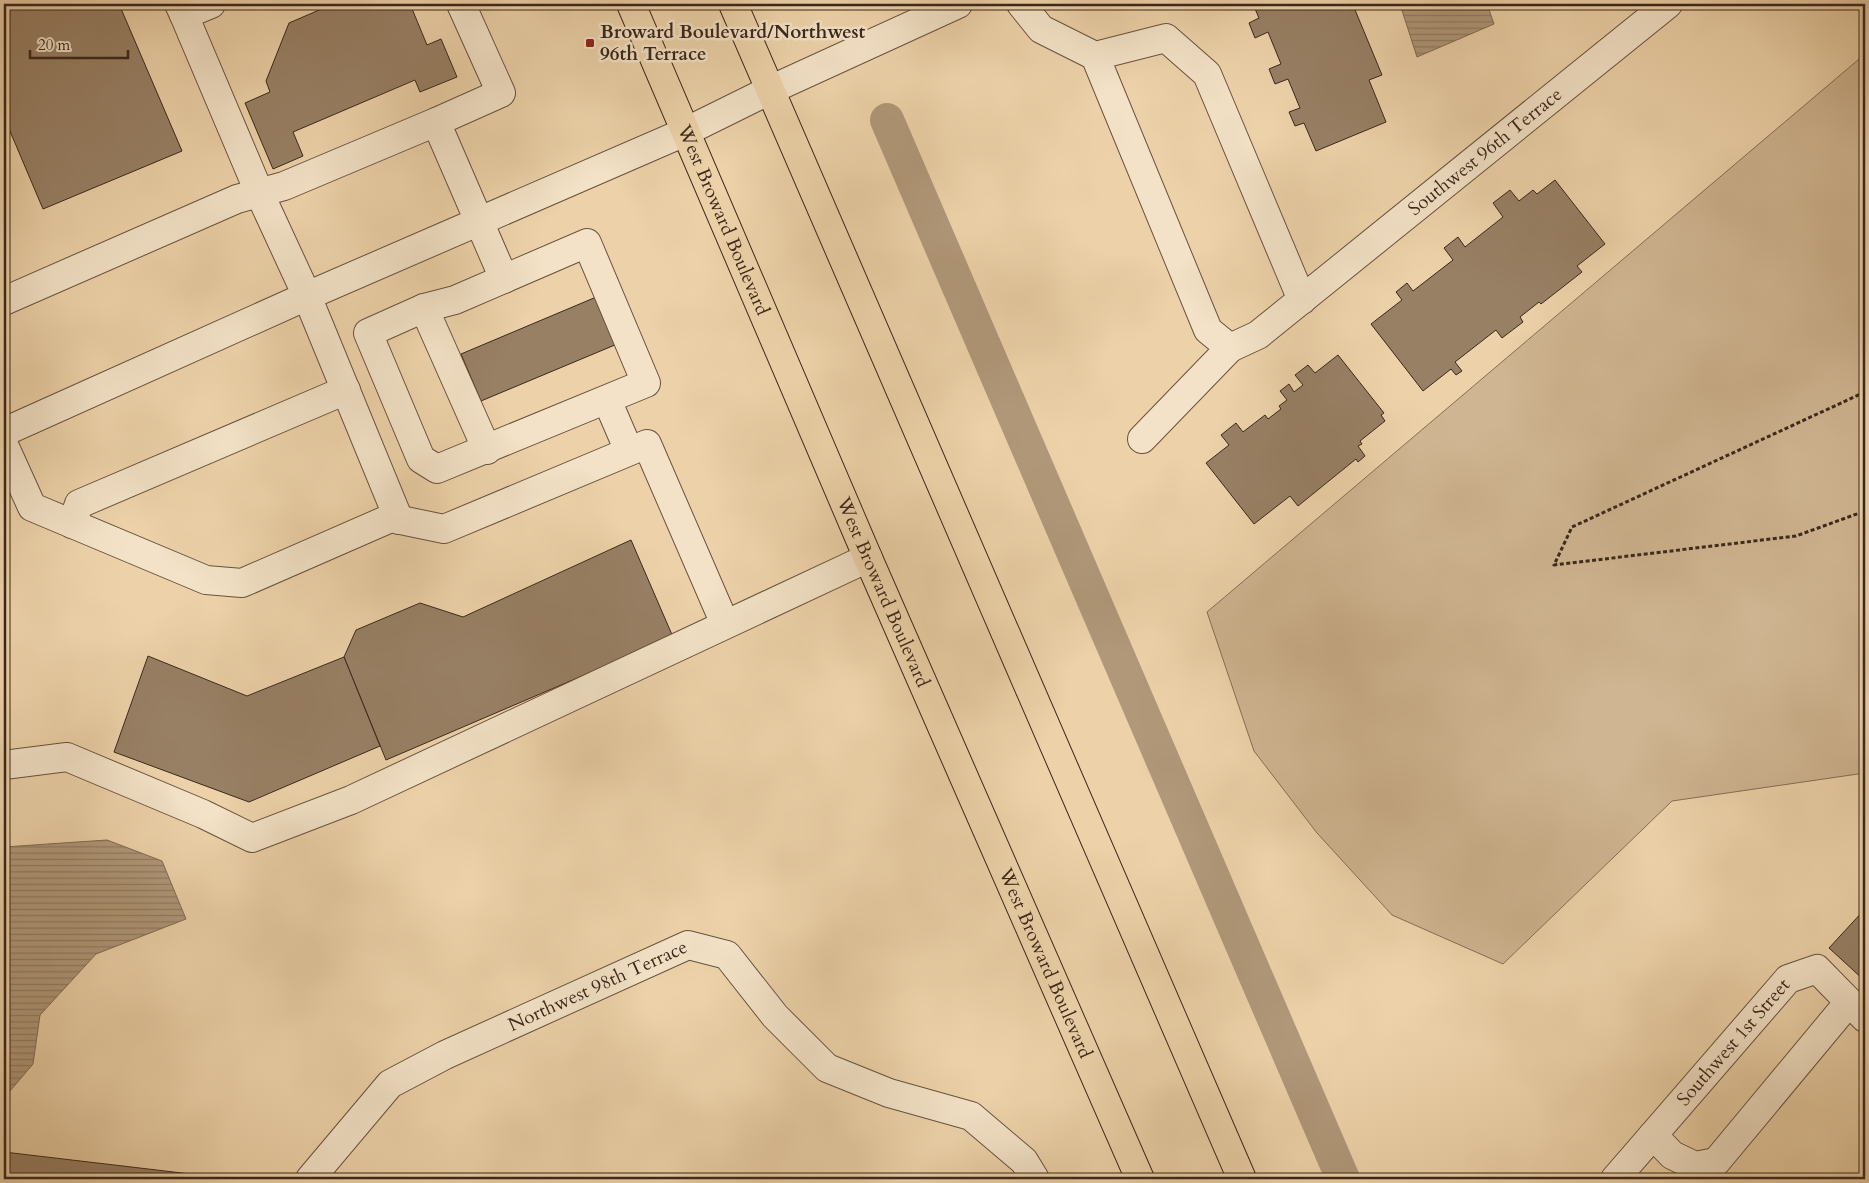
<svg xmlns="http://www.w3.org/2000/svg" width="1869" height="1183" font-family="Cardo,serif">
  <defs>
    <pattern id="water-rules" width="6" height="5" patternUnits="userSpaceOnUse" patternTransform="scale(1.25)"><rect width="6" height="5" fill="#b09879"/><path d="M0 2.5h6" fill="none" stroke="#907c62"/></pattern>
  </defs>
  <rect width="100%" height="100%" fill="#edd2a9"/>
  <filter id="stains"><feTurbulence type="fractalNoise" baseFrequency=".004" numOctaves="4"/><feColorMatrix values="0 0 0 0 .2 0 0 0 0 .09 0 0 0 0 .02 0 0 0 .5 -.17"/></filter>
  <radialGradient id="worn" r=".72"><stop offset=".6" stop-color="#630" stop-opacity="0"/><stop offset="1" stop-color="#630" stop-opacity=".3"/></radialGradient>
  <polygon fill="#cfb591" stroke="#856e56" points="1865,54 1865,773 1672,801 1503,964 1392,915 1317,833 1254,751 1207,612"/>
  <g fill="url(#water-rules)" stroke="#816b53">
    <polygon points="1400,4 1487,4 1494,24 1417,57"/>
    <polygon points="107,840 162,861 186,919 96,954 40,1015 33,1064 4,1098 4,847"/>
  </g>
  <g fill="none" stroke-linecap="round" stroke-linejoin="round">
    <polyline stroke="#b09879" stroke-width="34" points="887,120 1343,1179"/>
  </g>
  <g fill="#988065" stroke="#3b271b">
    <polygon points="4,4 119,4 182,151 43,209 4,117"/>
    <polygon points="333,4 410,4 427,45 441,39 457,77 420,92 415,80 293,132 303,156 273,169 245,103 270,92 266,81 289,23"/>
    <polygon points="1253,4 1355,4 1353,5 1382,75 1369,80 1386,122 1316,151 1304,123 1295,126 1289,112 1300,108 1288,79 1275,84 1269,69 1281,64 1268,32 1255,38 1249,23 1259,18"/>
    <polygon points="1555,180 1605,244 1577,266 1582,272 1541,304 1539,302 1520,317 1523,322 1502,338 1496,330 1455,362 1462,371 1456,375 1451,369 1423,391 1371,324 1402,300 1396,292 1407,283 1413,291 1453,260 1444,248 1458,237 1465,247 1503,217 1493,203 1510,190 1519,201 1533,190 1537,194"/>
    <polygon points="601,295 622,342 481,401 461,354"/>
    <polygon points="1338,355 1384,413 1381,415 1385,421 1360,441 1362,444 1358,446 1365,456 1358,462 1356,459 1298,506 1290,496 1254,524 1206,463 1229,445 1221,435 1236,423 1243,432 1265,415 1268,419 1281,409 1279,406 1287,400 1280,391 1289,384 1294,392 1303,385 1295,375 1308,365 1315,373"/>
    <polygon points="631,540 673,637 386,760 344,657 356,630 420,603 463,617"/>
    <polygon points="148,656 247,696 344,657 380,746 249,802 114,752"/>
    <polygon points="1865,909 1865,981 1829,948"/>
    <polygon points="4,1152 199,1175 199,1179 4,1179"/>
  </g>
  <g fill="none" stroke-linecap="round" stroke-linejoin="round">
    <g stroke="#68523e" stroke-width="30">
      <g id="minor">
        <polyline points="179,4 184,15 211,4"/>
        <polyline points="461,4 501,93 436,122 504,279"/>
        <path id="s1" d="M1021 4 1041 29 1095 56 1208 330 1230 348 1258 335 1668 4"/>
        <polyline points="184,15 259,192 307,296 399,520"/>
        <polyline points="1095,56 1166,38 1207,74 1302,300"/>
        <polygon points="587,243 646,383 437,469 421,459 368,333 424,308 455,300"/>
        <polyline points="4,301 237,199 284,186 436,122"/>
        <polyline points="424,308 487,450"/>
        <polyline points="607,400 629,451"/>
        <polyline points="4,432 307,296 685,132 770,90 958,4"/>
        <polyline points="1142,439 1230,348"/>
        <polyline points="4,445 32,507 206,580 242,583 391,518 444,529 647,444 725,624"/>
        <polyline points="72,524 79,504 346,390"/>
        <polyline points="4,765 67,757 203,814 252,838 351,800 868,558"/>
        <polyline points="1653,1135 1672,1155 1695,1166 1716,1162 1849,1002"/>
        <path id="s2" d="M310 1179 390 1084 445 1055 688 945 727 955 775 1016 827 1068 889 1093 971 1116 1024 1161 1035 1179"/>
        <path id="s3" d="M1615 1179 1788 979 1817 969 1865 1018"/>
      </g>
    </g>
    <g stroke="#3b271b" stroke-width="30">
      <g id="major">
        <path id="s4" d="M631 4 868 558 1140 1179"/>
        <polyline points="733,4 1242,1179"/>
      </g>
    </g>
    <polyline stroke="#3b271b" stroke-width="3" stroke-dasharray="4 2.5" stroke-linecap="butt" points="1865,392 1572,527 1554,565 1796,536 1865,511"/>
    <use href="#minor" stroke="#f3e2c7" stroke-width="28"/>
    <use href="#major" stroke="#edd2a9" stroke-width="28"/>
  </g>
  <rect fill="#8f2418" stroke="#f3e2c7" stroke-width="2" x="585" y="38" width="10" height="10" rx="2.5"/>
  <g text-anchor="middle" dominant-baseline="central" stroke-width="5" stroke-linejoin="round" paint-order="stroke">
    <g font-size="19" font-weight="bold" fill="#3b271b" stroke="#f3e2c7" text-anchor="start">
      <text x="600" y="32">Broward Boulevard/Northwest<tspan x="600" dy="22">96th Terrace</tspan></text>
    </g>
    <g font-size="19" fill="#3b271b" stroke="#f3e2c7">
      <text stroke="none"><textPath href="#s1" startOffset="740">Southwest 96th Terrace</textPath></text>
      <text stroke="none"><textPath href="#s4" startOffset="235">West Broward Boulevard</textPath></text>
      <text stroke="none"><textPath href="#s4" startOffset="640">West Broward Boulevard</textPath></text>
      <text stroke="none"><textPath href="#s4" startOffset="1045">West Broward Boulevard</textPath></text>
      <text stroke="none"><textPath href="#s2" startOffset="354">Northwest 98th Terrace</textPath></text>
      <text stroke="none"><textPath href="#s3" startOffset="181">Southwest 1st Street</textPath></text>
    </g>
  </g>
  <rect width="1869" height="1183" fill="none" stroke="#edd2a9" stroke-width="20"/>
  <rect x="5" y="5" width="1859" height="1173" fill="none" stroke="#3b271b" stroke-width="2.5"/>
  <rect x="10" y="10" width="1849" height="1163" fill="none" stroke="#3b271b"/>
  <path d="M30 50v8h98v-8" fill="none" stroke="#3b271b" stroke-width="2.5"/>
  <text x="38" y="50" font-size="15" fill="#3b271b" stroke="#f3e2c7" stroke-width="4" paint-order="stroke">20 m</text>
  <rect width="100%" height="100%" filter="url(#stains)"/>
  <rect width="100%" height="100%" fill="url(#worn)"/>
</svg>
